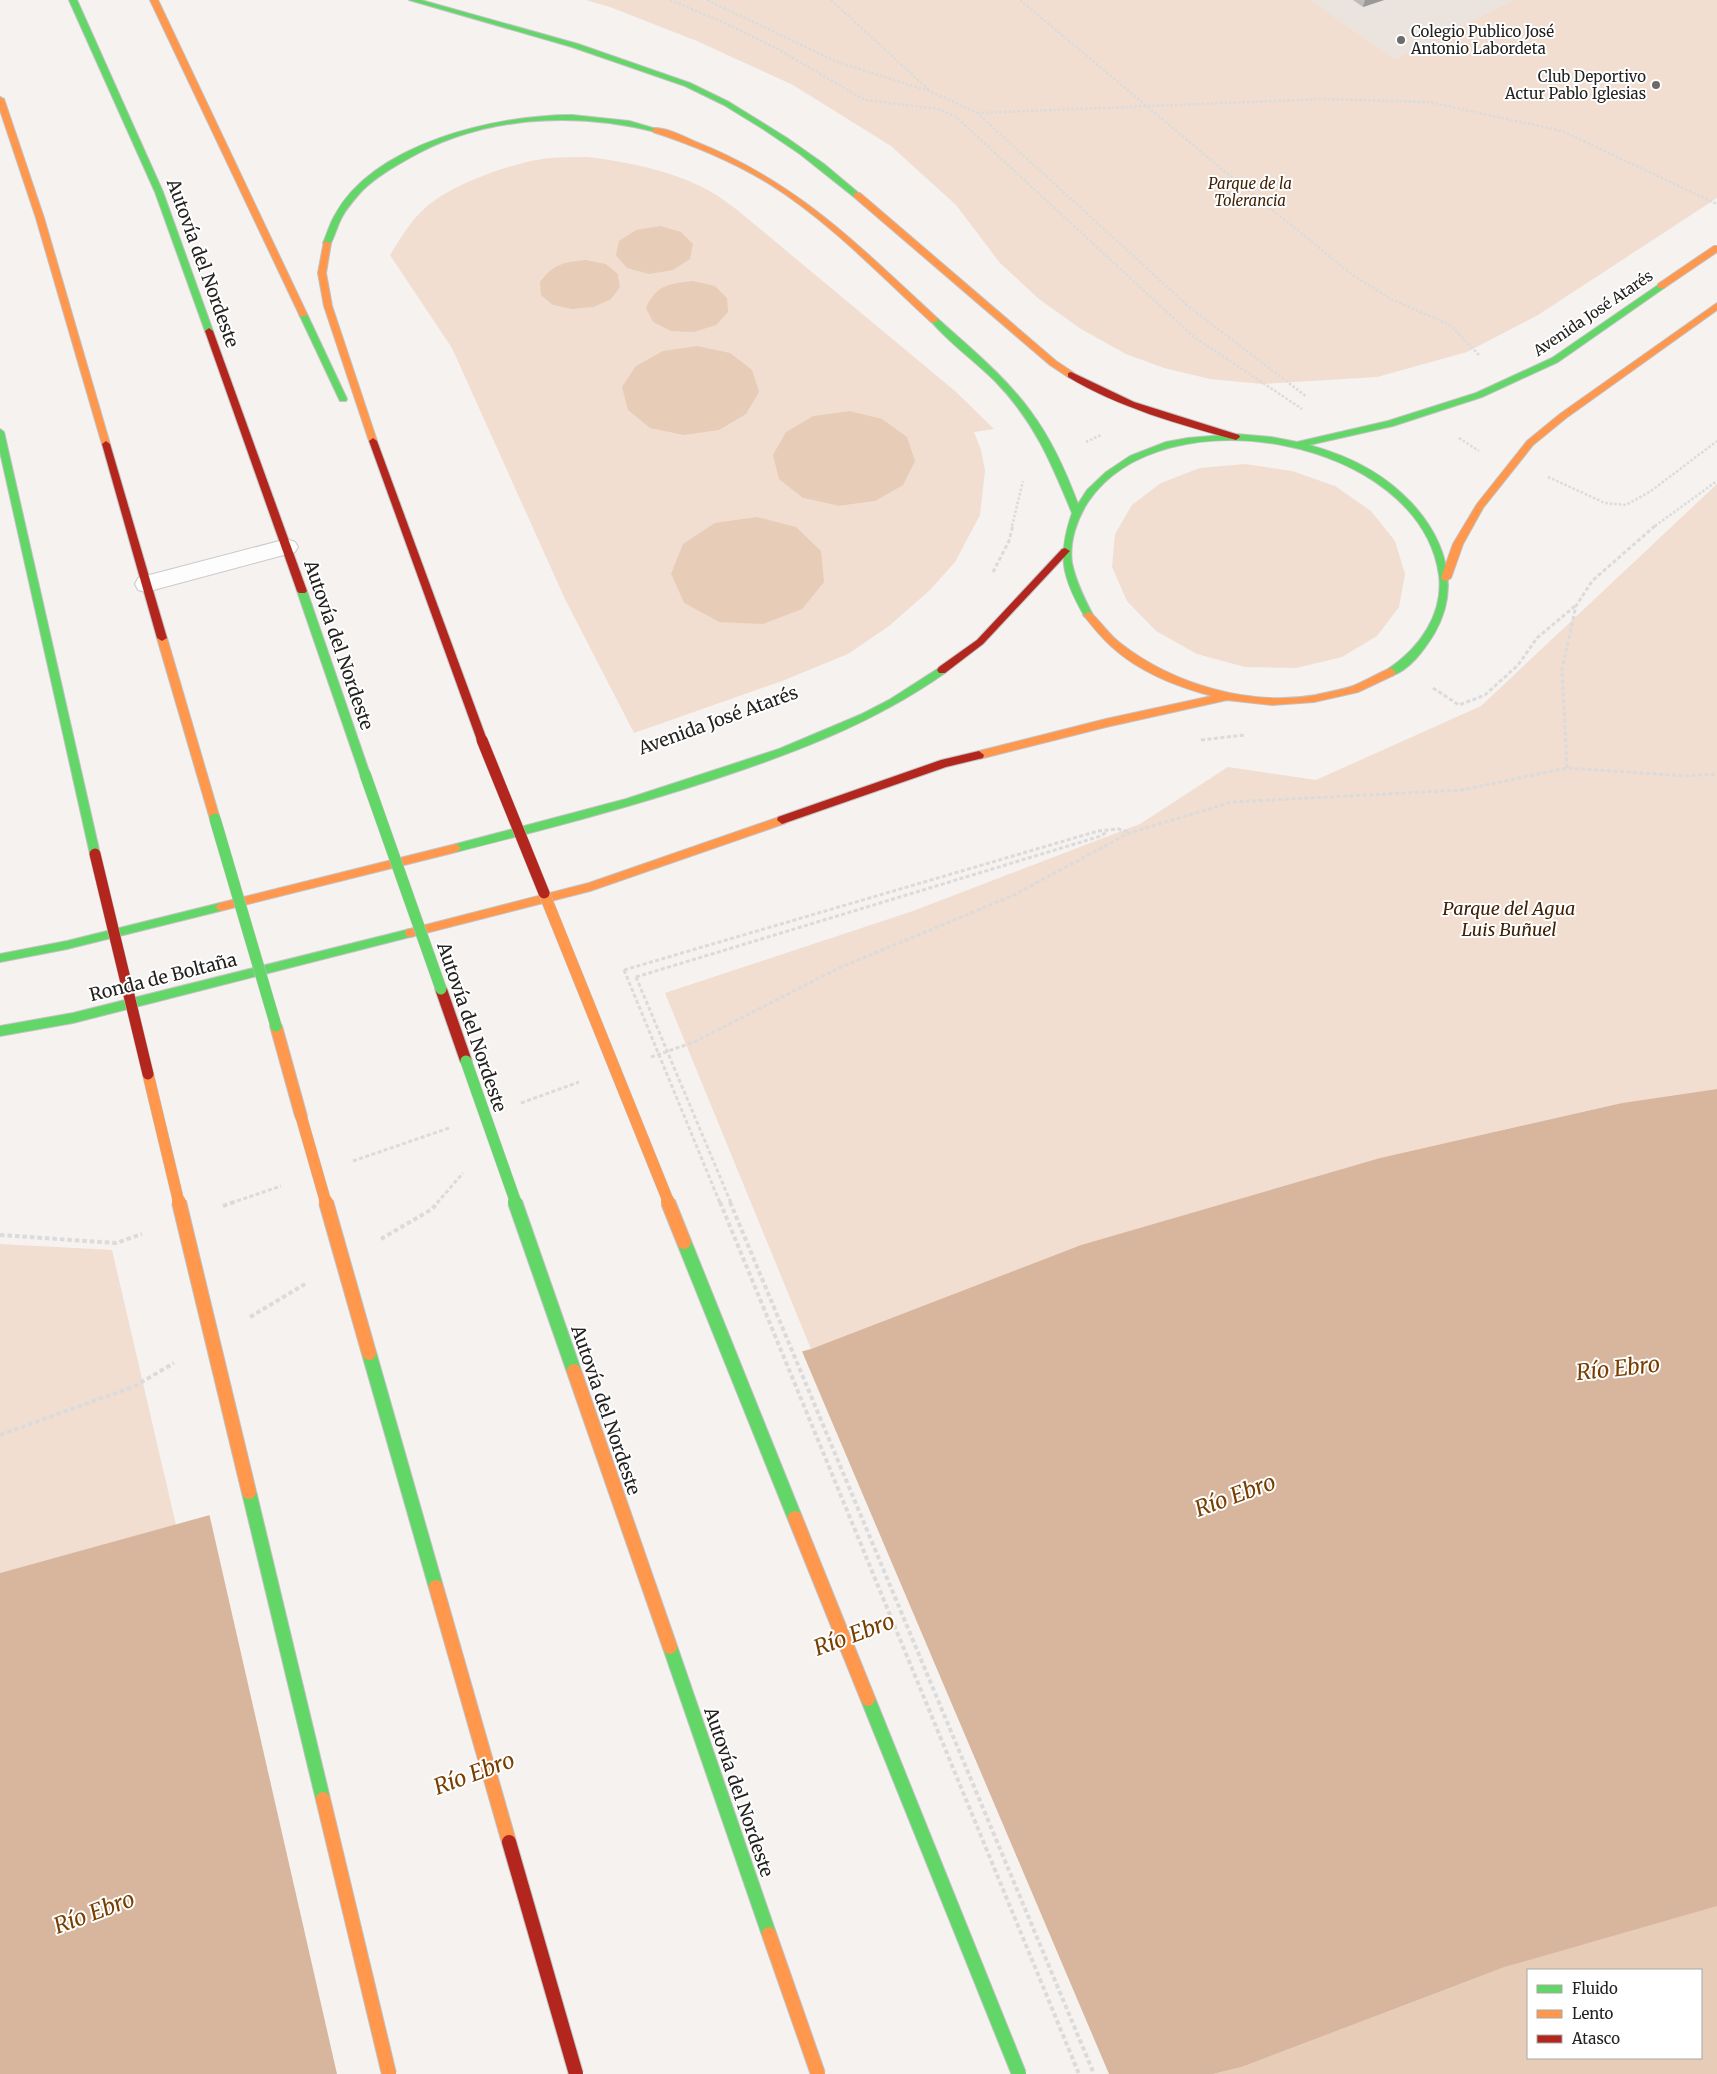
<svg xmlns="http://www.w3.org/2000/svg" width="1717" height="2074" font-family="Merriweather,serif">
  <rect width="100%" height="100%" fill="#f5f2f0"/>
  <polygon fill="#eae3de" points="1311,0 1513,0 1394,59"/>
  <g fill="#f1ded0" fill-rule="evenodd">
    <polygon points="586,0 1311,0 1394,59 1513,0 1717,0 1717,198 1538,315 1467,352 1377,377 1262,384 1210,379 1164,368 1126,354 1081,329 1039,299 1000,263 956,205 891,146 793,85 697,41 610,7"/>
    <path d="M588 157C627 162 664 169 700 186 713 192 725 201 736 209L955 391 994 429 974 432 981 450 985 471 980 515 955 562 930 590 889 626 848 654 782 681 634 733 565 599 452 348 390 255C400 240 408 224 421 212 447 185 513 162 550 158 562 157 575 157 588 157ZM587 260 606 264 618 274 620 287C602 311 581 311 553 305ZM849 411 875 501 839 506 803 498 786 432 813 416ZM671 574 719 622 684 603Z"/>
    <polygon points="1245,464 1292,471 1335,486 1371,511 1395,541 1405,574 1399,607 1377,636 1342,657 1296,668 1245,667 1197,654 1156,631 1127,601 1112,567 1115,534 1132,505 1161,483 1200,468"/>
    <polygon points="1717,484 1717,1089 1622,1103 1380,1158 1081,1245 811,1349 665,993 913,911 1140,824 1228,767 1316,780 1481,706"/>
    <polygon points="0,1244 112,1250 176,1525 0,1573"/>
  </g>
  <g fill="#e7ccb7" fill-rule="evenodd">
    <polygon points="660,226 681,232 693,244 690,259 673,270 649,274 627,268 616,255 619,241 636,230"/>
    <path d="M587 260 606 264 618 274 620 287 611 299 594 307 572 309 553 305 541 295 540 282C554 263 565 262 587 260Z"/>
    <path d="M693 281 715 286 727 298 728 312 716 325 694 332 671 331 653 322 646 308C657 284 669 284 693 281Z"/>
    <polygon points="697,346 730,353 752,370 759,392 746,414 719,430 684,435 650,428 628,410 622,387 636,366 663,351"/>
    <polygon points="849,411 882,419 907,437 915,461 903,485 875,501 839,506 803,498 779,479 773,455 786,432 813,416"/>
    <polygon points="757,517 796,527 821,551 824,582 802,609 763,624 719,622 684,603 671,574 683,544 715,523"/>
    <path d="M1717 1902V2074H1213L1242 2067 1505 1967ZM1528 1970H1701V2058H1528Z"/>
  </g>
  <polygon fill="#d8b69d" points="1717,1089 1717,1906 1505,1967 1242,2067 1213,2074 0,2074 0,1573 811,1349 1081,1245 1380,1158 1622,1103"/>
  <polygon fill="#f5f2f0" points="801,1349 1109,2074 337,2074 209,1513"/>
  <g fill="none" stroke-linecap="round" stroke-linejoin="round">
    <g stroke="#cbc9c7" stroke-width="2">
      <polygon id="lane" points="287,539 295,542 298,547 295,552 146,592 138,590 135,584 138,578"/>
    </g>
    <g stroke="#c2c2c4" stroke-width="2">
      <g id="fast">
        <polygon points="69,0 77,0 163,192 213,331 212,333 206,333 205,331 155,192"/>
        <polygon points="409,0 421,0 578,44 690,83 729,102 787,138 824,164 861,195 854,197 800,154 763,129 724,105 685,86 572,47"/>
        <path d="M572 115 629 121 660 130 656 132C573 111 481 116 406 160 390 169 373 179 360 193 354 200 346 209 342 217 337 226 335 236 330 245L323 243C327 234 330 223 335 215 374 143 497 115 572 115Z"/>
        <path d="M1661 283 1665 286 1664 288 1558 362 1482 397 1393 426 1309 445C1331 451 1352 459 1372 471 1428 505 1471 571 1434 634 1424 650 1410 670 1391 676L1388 675 1386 672 1388 669C1419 649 1444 614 1439 575 1420 438 1162 391 1088 502 1077 519 1069 542 1072 563 1076 582 1084 598 1093 615L1091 617H1085C1062 577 1057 557 1072 513 1051 462 1034 421 995 381 974 360 948 342 930 320L931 318H937C970 348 1005 376 1031 412 1052 440 1066 472 1078 504L1087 490 1106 472 1130 456 1166 442 1188 438 1236 434 1271 437 1297 442 1388 421 1476 393 1552 358Z"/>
        <polygon points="303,311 307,314 347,399 346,401 340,401 339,399 299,314"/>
        <polygon points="0,429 4,432 100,854 95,858 90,854 0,452"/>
        <polygon points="302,588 307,591 370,774 369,777 365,778 360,774 297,591"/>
        <path d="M942 666 945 667 947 670 945 673C874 723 794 753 712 780 628 808 542 830 456 852L451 848 456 844 626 799 779 749 862 714 889 700Z"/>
        <polygon points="220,903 225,907 220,911 67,949 0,962 0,954 67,941"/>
        <polygon points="410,929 414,930 415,933 414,936 410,937 73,1023 0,1036 0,1026 73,1013"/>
      </g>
    </g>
    <g stroke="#c2c2c4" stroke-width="2">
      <g id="slow">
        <polygon points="150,0 158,0 307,314 306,316 300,316 299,314"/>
        <polygon points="0,97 4,99 44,218 110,444 109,446 106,447 102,444 36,218 0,110"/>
        <path d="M653 128C666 127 685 137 696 142 797 182 859 246 937 318V322H931C879 274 829 221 768 183 732 161 693 145 653 132Z"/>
        <polygon points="854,193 860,193 1056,361 1074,373 1074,377 1068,377 1050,365 854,197"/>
        <polygon points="324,241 331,243 326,273 332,306 377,441 373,444 369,441 324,306 318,273"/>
        <polygon points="1714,246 1717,246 1717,252 1664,288 1658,288 1658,284"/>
        <polygon points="1717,303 1717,310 1566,418 1533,445 1483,508 1463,544 1451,578 1446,581 1443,580 1441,578 1453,544 1477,504 1527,441 1560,414"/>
        <path d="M1088 612 1091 613C1101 622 1109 635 1120 643 1172 684 1250 707 1316 695 1328 692 1342 690 1353 686 1366 681 1378 673 1391 668L1396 672 1394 675 1358 692 1314 702 1272 705 1227 700 1106 727 979 759 975 758 974 755 979 751 1106 719 1212 696C1176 686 1139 672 1111 646 1102 638 1093 627 1085 617L1083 615Z"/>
        <polygon points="162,635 167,638 220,819 215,823 210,819 157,638"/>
        <polygon points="782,816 787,820 786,823 590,891 410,937 406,936 405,933 406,930 410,929 589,883"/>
        <polygon points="456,844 461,848 456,852 220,911 215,907 220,903"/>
        <polygon points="276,1021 280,1023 282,1026 307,1116 305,1120 301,1121 297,1120 295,1116 270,1026 272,1023"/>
      </g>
    </g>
    <g stroke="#c2c2c4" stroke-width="2">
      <g id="jam">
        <polygon points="209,328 213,331 307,591 305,593 299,593 297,591 205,331"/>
        <path d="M1071 372 1134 402 1239 435 1240 437 1236 440C1178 424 1120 408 1068 377V373Z"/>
        <polygon points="373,438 377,441 487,740 486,743 482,744 477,740 369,441"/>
        <polygon points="106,441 110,444 167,638 162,641 157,638 102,444"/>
        <polygon points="1065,548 1070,551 1068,553 983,644 945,673 939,673 937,670 939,667 977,640 1062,549"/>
        <polygon points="979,751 984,755 983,758 946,767 782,824 777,820 778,817 941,760"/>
        <polygon points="441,984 445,986 447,989 472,1061 470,1064 462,1064 460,1061 435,989 437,986"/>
      </g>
    </g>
    <g stroke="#dcdbdb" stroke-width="2.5" stroke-dasharray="2.5 2" stroke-linecap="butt">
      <polyline points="670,0 727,24 774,47 865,100 938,109 955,116 1194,337 1302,409"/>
      <polyline points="707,0 837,62 932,92 977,113 1188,306 1307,397"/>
      <polyline points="831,0 929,90"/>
      <polyline points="1020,0 1223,170 1354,276 1391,299 1450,325 1480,356"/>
      <polyline points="977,113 1324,99 1429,102 1562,131 1717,204"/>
      <polyline points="1459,438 1479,451"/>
      <polyline points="1086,442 1101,435"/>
      <polyline points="1548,477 1605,503 1626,505 1651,491 1717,441"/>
      <polyline points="1012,526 1023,481"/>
      <polyline points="1655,526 1717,481"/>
    </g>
    <g stroke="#dcdbdb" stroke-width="3" stroke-dasharray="4 2.5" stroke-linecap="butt">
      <polyline points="993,572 1009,541 1013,525"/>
      <polyline points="1433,688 1459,705 1485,695 1518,665 1537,638 1575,606"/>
      <polyline points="1201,740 1245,735"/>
      <polyline points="1567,768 1562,669 1576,606 1592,581 1656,525"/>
      <polyline points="624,970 1098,831 1118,829 1129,832"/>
      <polyline points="636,977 1101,836 1108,831"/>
      <polyline points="651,1057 694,1042 839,968 1012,896 1129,833 1232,802 1462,790 1567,768 1686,776 1717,774"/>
      <polyline points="521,1103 579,1082"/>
      <polyline points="353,1161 449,1128"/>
      <polyline points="231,1203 281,1186"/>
      <polyline points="437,1203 463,1173"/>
    </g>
    <g stroke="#dcdbdb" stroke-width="4" stroke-dasharray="4.5 3" stroke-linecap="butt">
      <polyline points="223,1206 234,1202"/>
      <polyline points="0,1235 116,1243 142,1234"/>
      <polyline points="381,1239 432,1209 438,1202"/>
      <polyline points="250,1317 305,1284"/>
      <polyline points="0,1435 135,1386 174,1363"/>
    </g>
    <use href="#lane" fill="#fefdfd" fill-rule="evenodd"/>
    <use href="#fast" fill="#63d668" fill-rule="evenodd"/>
    <use href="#slow" fill="#ff974d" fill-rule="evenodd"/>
    <use href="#jam" fill="#b3261e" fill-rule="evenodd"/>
    <g stroke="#c2c2c4" stroke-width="12" stroke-linecap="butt">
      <g id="fast-bridge-far1">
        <polyline points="365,774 441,989"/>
        <polyline points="215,819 276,1026"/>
        <polyline points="466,1061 516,1203"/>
      </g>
    </g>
    <g stroke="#c2c2c4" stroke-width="16" stroke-linecap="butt">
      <g id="fast-bridge">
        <polyline points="515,1202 574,1371"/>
        <polyline points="684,1242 795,1518"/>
        <polyline points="369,1353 436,1587"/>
        <polyline points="249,1492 323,1799"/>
        <polyline points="670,1647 769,1934"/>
        <polyline points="868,1699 1019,2074"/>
      </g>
    </g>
    <g stroke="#c2c2c4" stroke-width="12" stroke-linecap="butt">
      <g id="slow-bridge-far1">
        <polyline points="544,893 669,1203"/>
        <polyline points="148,1074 179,1203"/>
        <polyline points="301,1116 326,1203"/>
      </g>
    </g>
    <g stroke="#c2c2c4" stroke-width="16" stroke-linecap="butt">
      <g id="slow-bridge">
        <polyline points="179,1202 249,1492"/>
        <polyline points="326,1202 369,1353"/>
        <polyline points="668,1202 684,1242"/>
        <polyline points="574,1371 670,1647"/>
        <polyline points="795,1518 868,1699"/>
        <polyline points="436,1587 509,1842"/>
        <polyline points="323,1799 389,2074"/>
        <polyline points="769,1934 818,2074"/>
      </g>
    </g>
    <g stroke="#c2c2c4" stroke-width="12" stroke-linecap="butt">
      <g id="jam-bridge-far1">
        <polyline points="482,740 544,893"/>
        <polyline points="95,854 148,1074"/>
      </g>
    </g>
    <g stroke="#c2c2c4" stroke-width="16" stroke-linecap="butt">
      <polyline id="jam-bridge" points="509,1842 576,2074"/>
    </g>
    <g stroke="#dcdbdb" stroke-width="3" stroke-dasharray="4 2.5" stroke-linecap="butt">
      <polyline points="624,970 720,1203"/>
      <polyline points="636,977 731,1203"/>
    </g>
    <g stroke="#dcdbdb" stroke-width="4" stroke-dasharray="4.5 3" stroke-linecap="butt">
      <polyline points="720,1202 1079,2074"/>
      <polyline points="730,1202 1094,2074"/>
    </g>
    <use href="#fast-bridge-far1" stroke="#63d668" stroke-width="11"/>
    <use href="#fast-bridge" stroke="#63d668" stroke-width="14"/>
    <use href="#slow-bridge-far1" stroke="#ff974d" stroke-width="11"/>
    <use href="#slow-bridge" stroke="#ff974d" stroke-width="14"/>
    <use href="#jam-bridge-far1" stroke="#b3261e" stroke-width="11"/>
    <use href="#jam-bridge" stroke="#b3261e" stroke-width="14"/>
  </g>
  <polygon fill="#bdbcbb" points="1353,0 1384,0 1363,7"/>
  <polygon fill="#9a9998" points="1365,0 1384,0 1363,7"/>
  <g fill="#6c6b69" stroke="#fff" stroke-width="2">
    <circle cx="1401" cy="40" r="5"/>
    <circle cx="1656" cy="85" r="5"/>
  </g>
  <g text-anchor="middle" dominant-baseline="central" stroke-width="4" stroke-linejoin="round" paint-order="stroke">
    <g font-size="15" fill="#232221" stroke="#fff" text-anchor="start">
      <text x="1411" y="31">Colegio Publico José<tspan x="1411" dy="17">Antonio Labordeta</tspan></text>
      <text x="1646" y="76" text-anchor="end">Club Deportivo<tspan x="1646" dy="17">Actur Pablo Iglesias</tspan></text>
    </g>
    <g font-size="15" font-style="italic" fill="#402105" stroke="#fff">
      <text x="1250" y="183">Parque de la<tspan x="1250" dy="17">Tolerancia</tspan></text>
    </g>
    <g font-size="15" fill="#232221" stroke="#fff">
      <text transform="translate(1593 313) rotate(-34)">Avenida José Atarés</text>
    </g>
    <g font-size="18" fill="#232221" stroke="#fff">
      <text transform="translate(203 263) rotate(70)">Autovía del Nordeste</text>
      <text transform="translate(339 645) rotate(71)">Autovía del Nordeste</text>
      <text transform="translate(718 720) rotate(-20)">Avenida José Atarés</text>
      <text transform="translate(163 977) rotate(-14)">Ronda de Boltaña</text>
      <text transform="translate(472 1027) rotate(71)">Autovía del Nordeste</text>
      <text transform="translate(606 1410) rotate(71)">Autovía del Nordeste</text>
      <text transform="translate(739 1792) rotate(71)">Autovía del Nordeste</text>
    </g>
    <g font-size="18" font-style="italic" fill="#402105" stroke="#fff">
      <text x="1509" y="908">Parque del Agua<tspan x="1509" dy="21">Luis Buñuel</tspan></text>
    </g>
    <g font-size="22" font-style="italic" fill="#783e00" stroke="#fff">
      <text transform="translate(1618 1368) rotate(-6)">Río Ebro</text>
      <text transform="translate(1235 1495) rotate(-20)">Río Ebro</text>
      <text transform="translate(854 1634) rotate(-20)">Río Ebro</text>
      <text transform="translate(474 1773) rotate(-20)">Río Ebro</text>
      <text transform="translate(94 1912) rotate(-20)">Río Ebro</text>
    </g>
  </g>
  <rect x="1527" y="1969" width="175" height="90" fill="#ffffff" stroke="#a7a7a6"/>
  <rect x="1537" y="1985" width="25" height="8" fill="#63d668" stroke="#a7a7a6"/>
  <text x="1572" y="1994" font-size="15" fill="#232221">Fluido</text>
  <rect x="1537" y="2010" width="25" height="8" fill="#ff974d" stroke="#a7a7a6"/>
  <text x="1572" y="2019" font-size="15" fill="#232221">Lento</text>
  <rect x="1537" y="2035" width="25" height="8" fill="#b3261e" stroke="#a7a7a6"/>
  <text x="1572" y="2044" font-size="15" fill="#232221">Atasco</text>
</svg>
